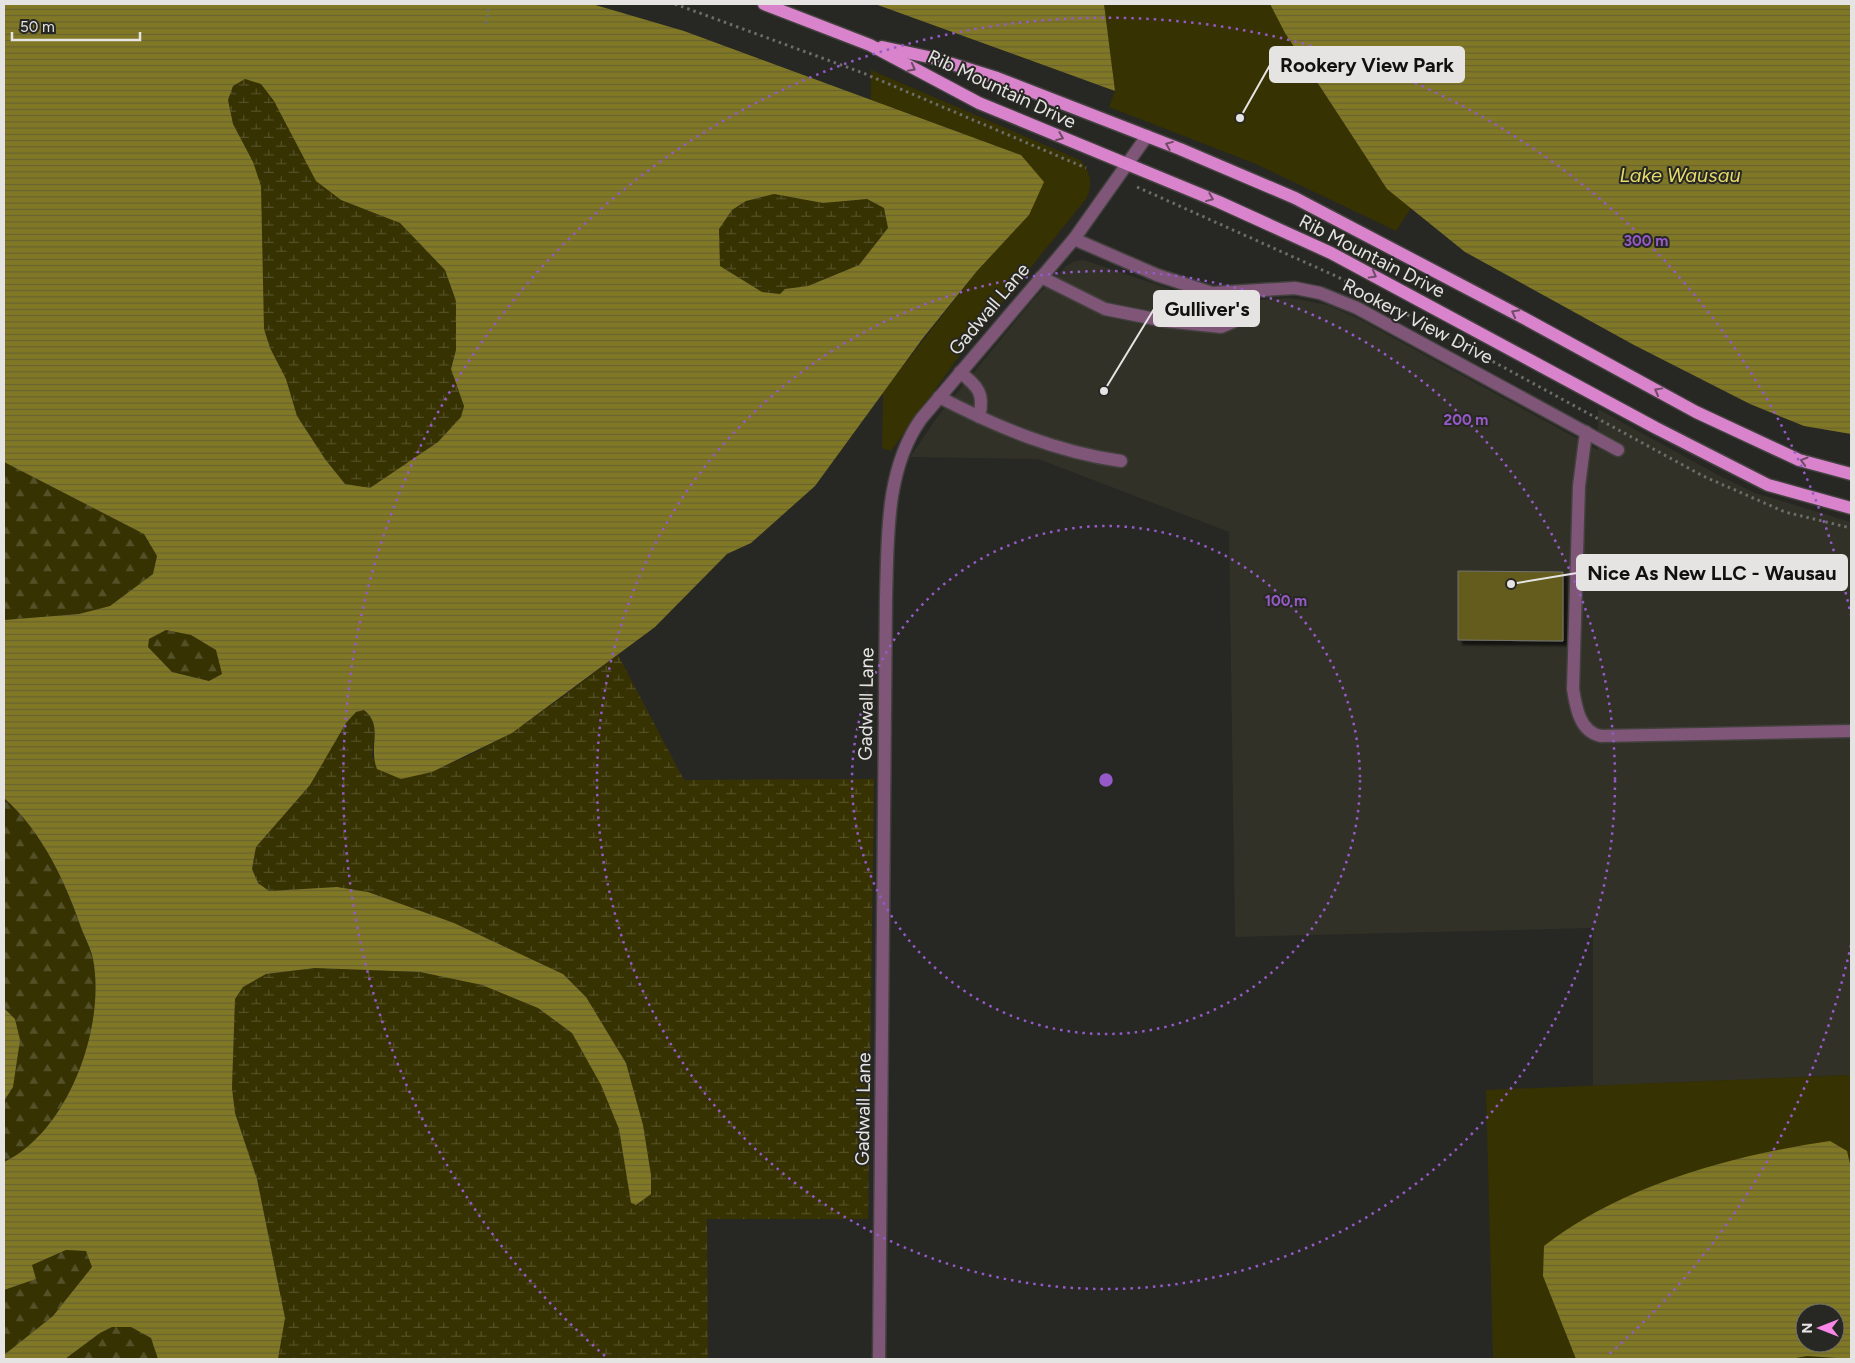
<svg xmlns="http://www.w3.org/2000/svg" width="1855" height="1363" font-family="Figtree,sans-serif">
  <defs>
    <pattern id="forest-firs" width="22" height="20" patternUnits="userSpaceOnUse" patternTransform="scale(1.25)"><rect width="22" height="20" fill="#373202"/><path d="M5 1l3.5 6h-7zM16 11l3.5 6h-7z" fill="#545027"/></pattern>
    <pattern id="wetland-marsh" width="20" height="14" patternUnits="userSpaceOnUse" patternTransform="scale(1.25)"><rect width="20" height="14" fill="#373202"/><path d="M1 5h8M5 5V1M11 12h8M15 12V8" fill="none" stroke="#545027"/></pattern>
    <pattern id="water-rules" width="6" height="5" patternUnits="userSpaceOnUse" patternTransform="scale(1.25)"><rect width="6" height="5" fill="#817825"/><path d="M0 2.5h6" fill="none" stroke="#696331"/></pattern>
    <filter id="shadow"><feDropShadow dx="4.5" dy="4.5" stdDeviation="1" flood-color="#0009"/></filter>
  </defs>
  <rect width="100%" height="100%" fill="#272723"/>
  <polygon fill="#323127" points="1084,260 1199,299 1221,303 1290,298 1328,305 1361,320 1598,450 1598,409 1720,476 1755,493 1851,522 1851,1075 1593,1086 1593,928 1235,937 1229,532 1038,459 910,457 938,416 1032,301 1066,266 1075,261"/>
  <g fill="url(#forest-firs)">
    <polygon points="4,462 144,534 157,556 153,574 110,606 79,614 4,620"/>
    <polygon points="166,630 191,635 216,650 222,674 209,681 172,672 147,648 149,639"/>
    <path d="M4 798C42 831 66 883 82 930 86 940 91 949 93 959 106 1027 68 1132 4 1162V1101L13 1087 15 1019 4 1008Z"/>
    <polygon points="66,1250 86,1251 92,1267 53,1316 4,1355 4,1290 35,1279 32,1265"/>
    <polygon points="112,1327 131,1327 151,1338 158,1359 65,1359 100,1333"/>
  </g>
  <g fill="url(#wetland-marsh)">
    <polygon points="245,79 261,84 274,101 341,200 400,223 445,270 456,301 456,350 451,369 464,406 461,417 438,442 370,489 345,484 325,459 297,416 286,379 270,348 264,329 253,162 233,124 228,100 233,86"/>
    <polygon points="774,194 823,203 867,199 884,208 888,228 859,265 808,286 785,289 780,294 762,292 720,266 719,228 732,210 746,201"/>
    <path d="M618 655 684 780 874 779 868 1219H707L708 1359H278L285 1318 257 1179 235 1113 232 1088 235 999 243 987 266 974 315 968 420 972 482 985 538 1008 572 1033 602 1085 619 1129 631 1203 651 1175 643 1125 626 1063 586 997 563 974 454 923 368 892 337 887 269 891 258 883 252 869 256 847 310 785 346 723 356 712 364 710C379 722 374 740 372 757L401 779C485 761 551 705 618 655Z"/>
  </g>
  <g fill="#373202" fill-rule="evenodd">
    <polygon points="1104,4 1270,4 1285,33 1387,189 1411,208 1396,231 1256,164 1109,107 1115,91"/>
    <path d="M871 70 1080 160C1091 171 1093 186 1086 199L960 355 891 451 882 448 883 392 977 271 1029 215 1021 155 871 100Z"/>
    <path d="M1851 1075V1359H1493L1486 1090ZM1805 1313H1835V1343H1805Z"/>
  </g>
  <g fill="url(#water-rules)" fill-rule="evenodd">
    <path d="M4 4H592L684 31 1021 155 1044 182 1029 215 977 271 923 338 815 486 751 543 727 554 655 627 512 733 432 772 401 779 377 769C368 746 384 726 364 710L356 712 346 723 310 785 256 847 252 869 258 883 269 891 337 887 368 892 454 923 563 974 586 997 626 1063 643 1125 651 1175V1194L636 1205 631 1203 619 1129 601 1085 572 1033 538 1008 482 985 420 972 315 968 266 974 243 987 235 999 232 1088 235 1113 257 1179 285 1318 278 1359H158L151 1338 131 1327H112L100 1333 65 1359H4V1355L53 1316 92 1267 86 1251 66 1250 32 1265 36 1279 4 1290V1162C68 1132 106 1027 93 959 91 949 86 940 82 930 66 883 42 831 4 798V620L79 614 110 606 153 574 157 556 144 534 4 462ZM245 79 261 84 274 101 316 181 341 200 400 223 445 270 456 301V350L451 369 464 406 461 417 438 442 370 488 345 484 325 459 297 416 286 379 270 348 264 329 261 186 253 162 233 124 228 100 233 86ZM774 194 823 203 867 199 884 208 888 228 859 265 808 286 785 289 780 294 762 292 720 266 719 229 732 210 746 201ZM166 630 191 635 216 650 222 674 209 681 172 672 148 647 149 639Z"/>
    <polygon points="875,4 1104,4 1115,91"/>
    <polygon points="1270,4 1851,4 1851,434 1804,426 1750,404 1634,345 1465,252 1387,189 1285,33"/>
    <polygon points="4,1008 15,1019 20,1040 13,1087 4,1101"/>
    <path d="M1830 1141 1847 1151 1851 1168V1359L1807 1356 1790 1359H1576L1543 1276 1544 1246C1622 1185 1733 1155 1830 1141ZM1805 1313H1835V1343H1805Z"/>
  </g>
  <polygon fill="#635c1e" stroke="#74736e" filter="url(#shadow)" points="1458,571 1563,572 1563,641 1458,640"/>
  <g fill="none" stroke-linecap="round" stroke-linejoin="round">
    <g stroke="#42413e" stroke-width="15">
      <g id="minor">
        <polyline points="1074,239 1157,275 1212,293 1295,288 1320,293 1357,308 1618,450"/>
        <polyline points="1041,277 1105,309 1165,321 1221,327 1233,322 1245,292"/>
        <path d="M960 372C978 387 985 393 979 417"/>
        <path d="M939 397C997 427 1056 452 1121 461"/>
        <path d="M1586 432 1579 486 1573 689C1576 708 1580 732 1601 736L1851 731"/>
        <path d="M879 1359 886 597C888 537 885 470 921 419L1074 239 1147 136"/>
      </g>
    </g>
    <g stroke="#42413e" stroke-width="15">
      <g id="major">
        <polyline points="764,4 870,45 979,103 1219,202 1331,253 1656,428 1768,485 1851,508"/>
        <polyline points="882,47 933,58 997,78 1180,149 1295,198 1520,316 1696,412 1799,460 1851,474"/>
      </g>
    </g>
    <g stroke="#6c6c68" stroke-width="3" stroke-dasharray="2.5 4" stroke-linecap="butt">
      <polyline points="675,4 863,73 1086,168"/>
      <polyline points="486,24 489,4"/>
      <polyline points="1137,187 1338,277 1703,476 1785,512 1851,528"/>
    </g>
    <use href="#minor" stroke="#7f5678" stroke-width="12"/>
    <use href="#major" stroke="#d883cb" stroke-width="12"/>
  </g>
  <defs><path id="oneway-chevron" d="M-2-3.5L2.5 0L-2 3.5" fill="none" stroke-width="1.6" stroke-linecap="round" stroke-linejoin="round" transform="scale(1.25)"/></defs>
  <g stroke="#6e4c66">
    <use href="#oneway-chevron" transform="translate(912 68) rotate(28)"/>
    <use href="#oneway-chevron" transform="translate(1060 137) rotate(22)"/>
    <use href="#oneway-chevron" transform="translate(1169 145) rotate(-158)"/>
    <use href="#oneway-chevron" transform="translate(1210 198) rotate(22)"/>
    <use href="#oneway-chevron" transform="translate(1373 275) rotate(29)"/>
    <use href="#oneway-chevron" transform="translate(1515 313) rotate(-152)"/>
    <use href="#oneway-chevron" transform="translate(1658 391) rotate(-151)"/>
    <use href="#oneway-chevron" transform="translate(1804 461) rotate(-164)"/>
  </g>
  <g fill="none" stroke="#965ac8" stroke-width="2.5" stroke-dasharray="2.5 5">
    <circle cx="1106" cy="780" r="254"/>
    <circle cx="1106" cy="780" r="509"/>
    <path d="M1851 945A763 763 0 0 1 1607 1356M605 1356A763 763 0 1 1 1851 615"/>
  </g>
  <g text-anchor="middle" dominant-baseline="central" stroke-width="4" stroke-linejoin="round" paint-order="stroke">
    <g font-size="19" fill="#e5e4e2" stroke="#272723">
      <text transform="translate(1002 89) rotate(25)">Rib Mountain Drive</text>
      <text transform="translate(1372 256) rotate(27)">Rib Mountain Drive</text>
      <text transform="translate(989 309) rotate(-50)">Gadwall Lane</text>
      <text transform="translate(1418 321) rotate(27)">Rookery View Drive</text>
      <text transform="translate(866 704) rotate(-89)">Gadwall Lane</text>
      <text transform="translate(863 1109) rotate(-89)">Gadwall Lane</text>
    </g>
    <g font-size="20" font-style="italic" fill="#e6da6b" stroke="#272723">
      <text x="1680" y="175">Lake Wausau</text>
    </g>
  </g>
  <circle cx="1106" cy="780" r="8" fill="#965ac8" stroke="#272723" stroke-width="2.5"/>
  <g font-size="15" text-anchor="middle" font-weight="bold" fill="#965ac8" stroke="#272723" stroke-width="4" stroke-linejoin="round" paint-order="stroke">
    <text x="1646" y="246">300 m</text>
    <text x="1466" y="425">200 m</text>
    <text x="1286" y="606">100 m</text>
  </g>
  <path fill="none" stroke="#e5e4e2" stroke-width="2" d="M1240 118L1270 65M1104 391L1154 309M1511 584L1577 573"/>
  <g fill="#e5e4e2" stroke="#272723" stroke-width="2">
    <circle cx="1240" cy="118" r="5"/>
    <circle cx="1104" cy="391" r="5"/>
    <circle cx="1511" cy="584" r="5"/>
  </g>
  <g fill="#e5e4e2" stroke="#e5e4e2" stroke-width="2">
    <rect x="1270" y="47" width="194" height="35" rx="5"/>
    <rect x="1154" y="291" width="105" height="35" rx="5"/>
    <rect x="1577" y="555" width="270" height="35" rx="5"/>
  </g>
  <g font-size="20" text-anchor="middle" font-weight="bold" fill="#111">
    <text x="1367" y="72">Rookery View Park</text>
    <text x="1207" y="316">Gulliver's</text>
    <text x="1712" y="580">Nice As New LLC - Wausau</text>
  </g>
  <rect width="1855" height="1363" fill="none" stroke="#e5e4e2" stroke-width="10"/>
  <g transform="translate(1820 1328) rotate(270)"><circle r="24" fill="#272723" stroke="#73736f"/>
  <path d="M0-4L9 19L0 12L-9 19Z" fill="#f987e8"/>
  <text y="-8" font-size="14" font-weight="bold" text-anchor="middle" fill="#e5e4e2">N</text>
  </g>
  <path d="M12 32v8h128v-8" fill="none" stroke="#e5e4e2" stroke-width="2.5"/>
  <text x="20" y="32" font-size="15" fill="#e5e4e2" stroke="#272723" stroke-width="4" paint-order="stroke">50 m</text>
</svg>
